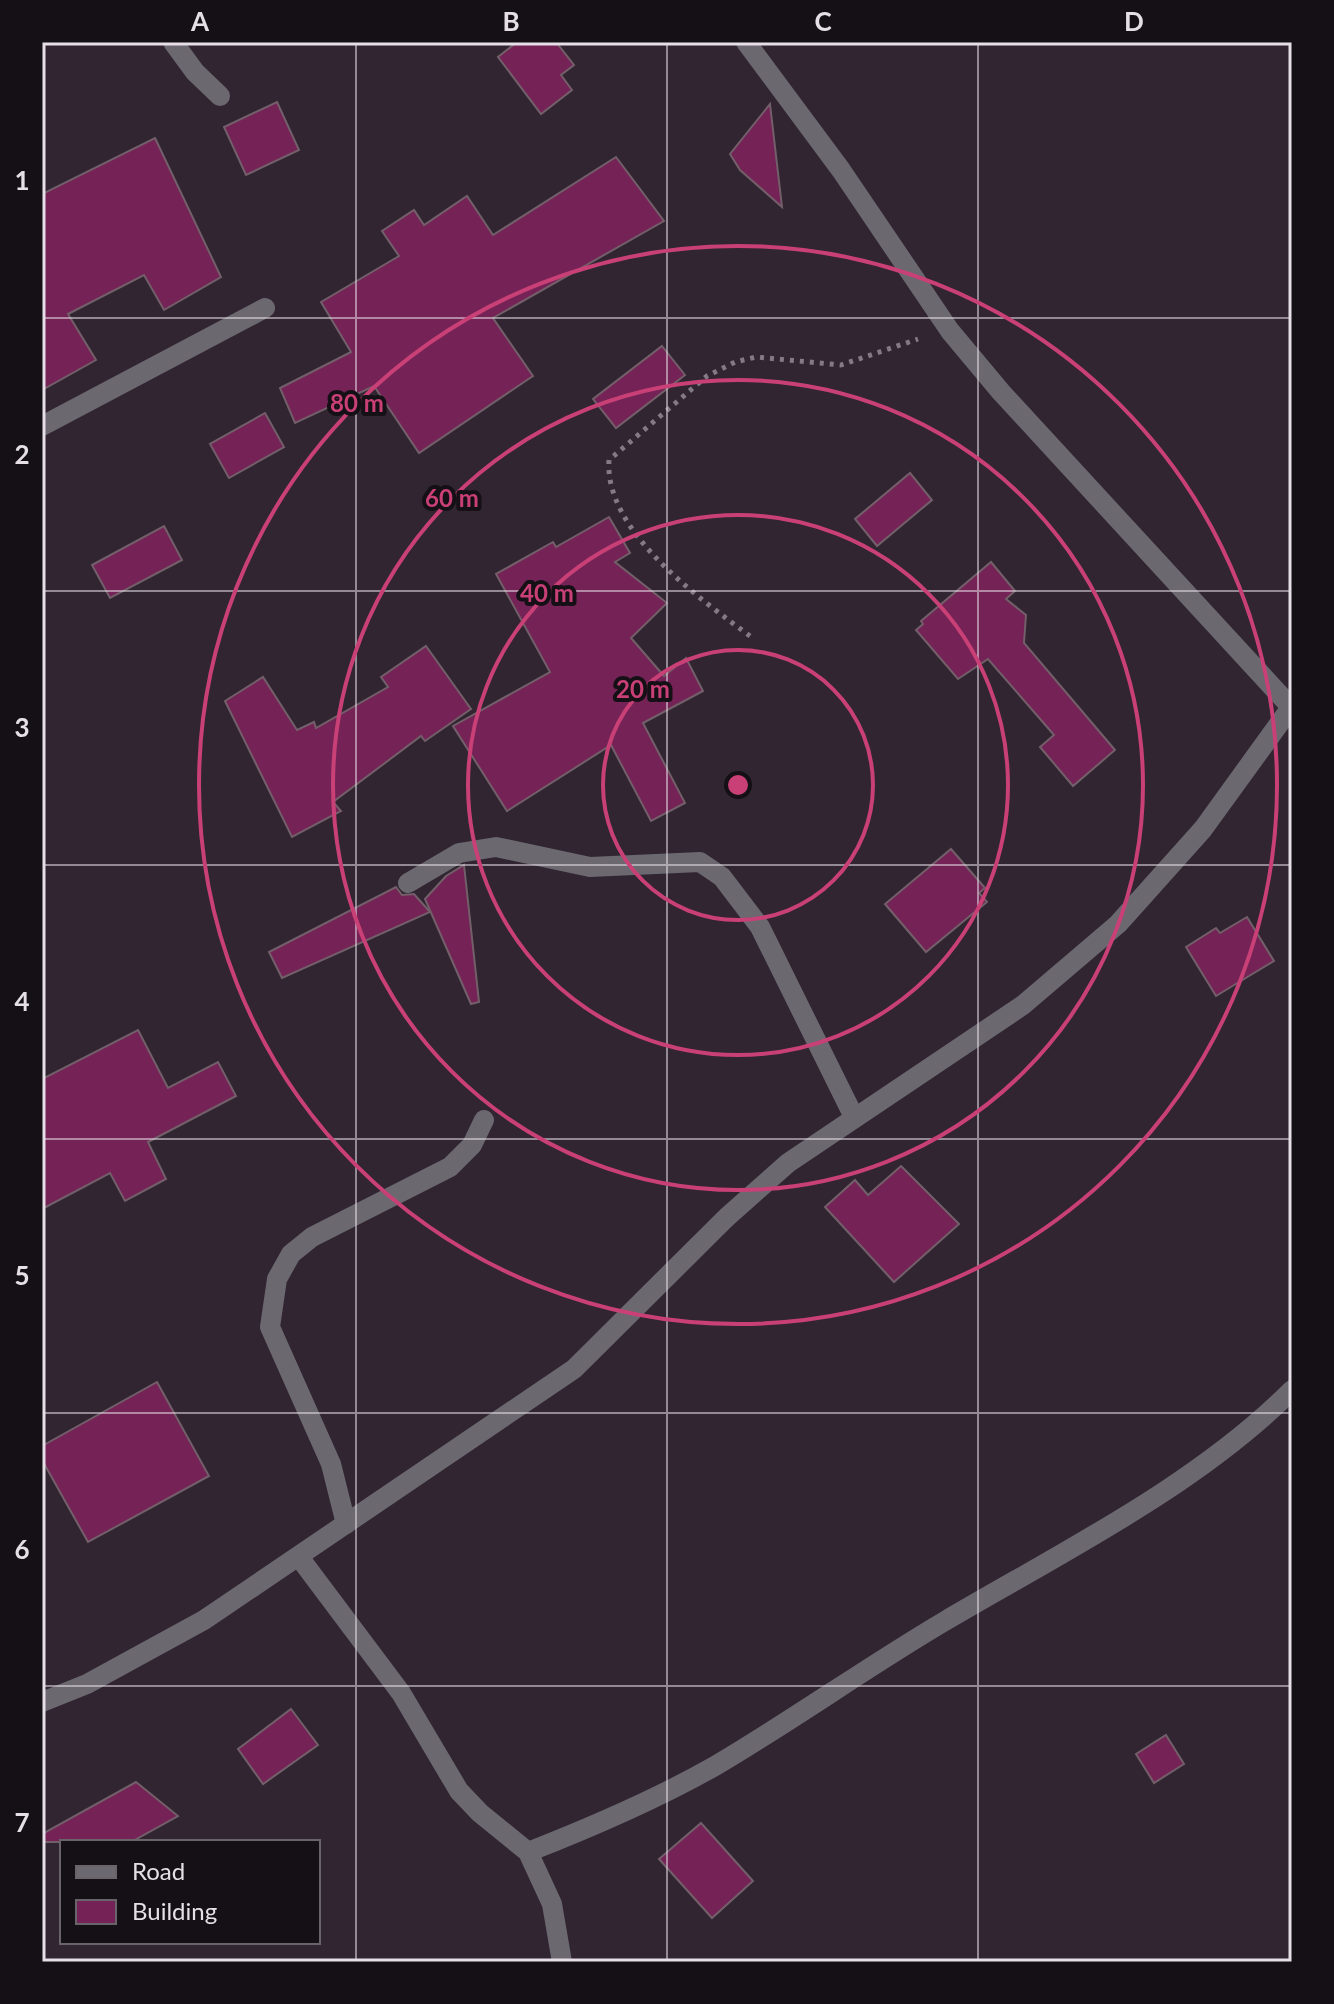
<svg xmlns="http://www.w3.org/2000/svg" width="1334" height="2004" font-family="Lato,sans-serif">
  <rect width="100%" height="100%" fill="#302531"/>
  <g fill="#752356" stroke="#725f69" stroke-width="2">
    <polygon points="517,42 556,42 574,65 561,75 572,90 541,114 498,57"/>
    <polygon points="277,102 299,150 246,175 224,127"/>
    <polygon points="770,104 782,207 740,170 730,154"/>
    <polygon points="155,138 221,277 164,310 144,275 68,314 96,360 42,390 42,194"/>
    <polygon points="616,157 664,221 493,318 533,376 419,453 374,386 295,423 280,388 351,352 321,302 399,256 382,231 414,210 424,225 467,196 493,235"/>
    <polygon points="662,346 685,375 616,428 593,399"/>
    <polygon points="265,413 284,447 229,478 210,444"/>
    <polygon points="910,473 932,500 877,546 855,519"/>
    <polygon points="609,517 630,553 615,562 667,603 631,638 664,676 686,658 703,691 643,723 685,803 651,821 611,745 507,811 453,726 550,672 496,574 553,542 556,547"/>
    <polygon points="164,526 182,560 110,598 92,565"/>
    <polygon points="991,562 1015,591 1006,599 1026,615 1024,643 1115,750 1073,786 1040,747 1054,735 988,659 958,679 916,630 923,624 921,621"/>
    <polygon points="426,646 471,709 425,741 421,736 333,802 341,811 292,837 225,701 263,677 297,730 314,722 316,728 388,687 381,677"/>
    <polygon points="951,849 985,888 979,893 987,902 926,952 885,904"/>
    <polygon points="464,865 479,1002 471,1004 425,899 446,876"/>
    <polygon points="396,887 402,895 414,894 430,912 282,978 269,952"/>
    <polygon points="1247,917 1274,961 1216,996 1186,947 1216,928 1220,933"/>
    <polygon points="138,1030 168,1088 218,1062 236,1096 148,1142 166,1179 125,1201 110,1173 42,1209 42,1079"/>
    <polygon points="901,1166 959,1224 894,1282 825,1207 855,1180 868,1195"/>
    <polygon points="157,1382 209,1476 88,1542 42,1460 42,1446"/>
    <polygon points="291,1709 318,1745 263,1784 238,1749"/>
    <polygon points="1166,1735 1184,1764 1154,1783 1136,1754"/>
    <polygon points="136,1782 178,1816 131,1842 42,1842 42,1834"/>
    <polygon points="701,1823 753,1881 712,1918 659,1859"/>
  </g>
  <g fill="none" stroke-linecap="round" stroke-linejoin="round">
    <path stroke="#837a84" stroke-width="5" stroke-dasharray="4 6" stroke-linecap="butt" d="M750 636C699 598 604 531 609 460L707 376 735 362 756 357 841 365 918 339"/>
    <g stroke="#6b6870" stroke-width="20">
      <polyline points="173,42 195,72 220,96"/>
      <polyline points="746,42 841,170 950,331 1001,392 1291,707"/>
      <polyline points="42,426 265,308"/>
      <polyline points="408,883 459,853 496,847 590,867 700,862 722,877 760,927 854,1117"/>
      <polyline points="346,1524 331,1464 270,1327 277,1279 291,1254 312,1237 450,1167 472,1145 484,1120"/>
      <polyline points="299,1557 401,1693 459,1791 480,1813 528,1852 552,1904 562,1962"/>
      <polyline points="42,1702 87,1684 204,1620 574,1369 727,1217 788,1163 1023,1005 1118,924 1203,829 1292,706"/>
      <path d="M528 1852C592 1827 655 1800 715 1766 793 1720 867 1667 945 1621 1062 1552 1196 1486 1292 1390"/>
    </g>
  </g>
  <path fill="none" stroke="#e7dfe7" stroke-width="2" stroke-opacity="0.55" d="M356 42V1962M667 42V1962M978 42V1962M42 318H1292M42 591H1292M42 865H1292M42 1139H1292M42 1413H1292M42 1686H1292"/>
  <g fill="none" stroke="#c94077" stroke-width="4">
    <circle cx="738" cy="785" r="135"/>
    <circle cx="738" cy="785" r="270"/>
    <circle cx="738" cy="785" r="405"/>
    <circle cx="738" cy="785" r="539"/>
  </g>
  <circle cx="738" cy="785" r="12" fill="#c94077" stroke="#151016" stroke-width="4"/>
  <g font-size="24" text-anchor="middle" font-weight="bold" fill="#c94077" stroke="#151016" stroke-width="8" stroke-linejoin="round" paint-order="stroke">
    <text x="357" y="412">80 m</text>
    <text x="452" y="507">60 m</text>
    <text x="547" y="602">40 m</text>
    <text x="643" y="698">20 m</text>
  </g>
  <rect width="1334" height="2004" fill="none" stroke="#151016" stroke-width="88"/>
  <rect x="60" y="1840" width="260" height="104" fill="#151016" stroke="#69636a" stroke-width="2"/>
  <rect x="76" y="1866" width="40" height="12" fill="#6b6870" stroke="#69636a" stroke-width="2"/>
  <text x="132" y="1880" font-size="24" fill="#e7dfe7">Road</text>
  <rect x="76" y="1900" width="40" height="24" fill="#752356" stroke="#69636a" stroke-width="2"/>
  <text x="132" y="1920" font-size="24" fill="#e7dfe7">Building</text>
  <rect x="44" y="44" width="1246" height="1916" fill="none" stroke="#e7dfe7" stroke-width="3"/>
  <g font-size="26" text-anchor="middle" font-weight="bold" fill="#e7dfe7">
    <text x="200" y="31">A</text>
    <text x="511" y="31">B</text>
    <text x="823" y="31">C</text>
    <text x="1134" y="31">D</text>
    <text x="22" y="190">1</text>
    <text x="22" y="464">2</text>
    <text x="22" y="737">3</text>
    <text x="22" y="1011">4</text>
    <text x="22" y="1285">5</text>
    <text x="22" y="1559">6</text>
    <text x="22" y="1832">7</text>
  </g>
</svg>
